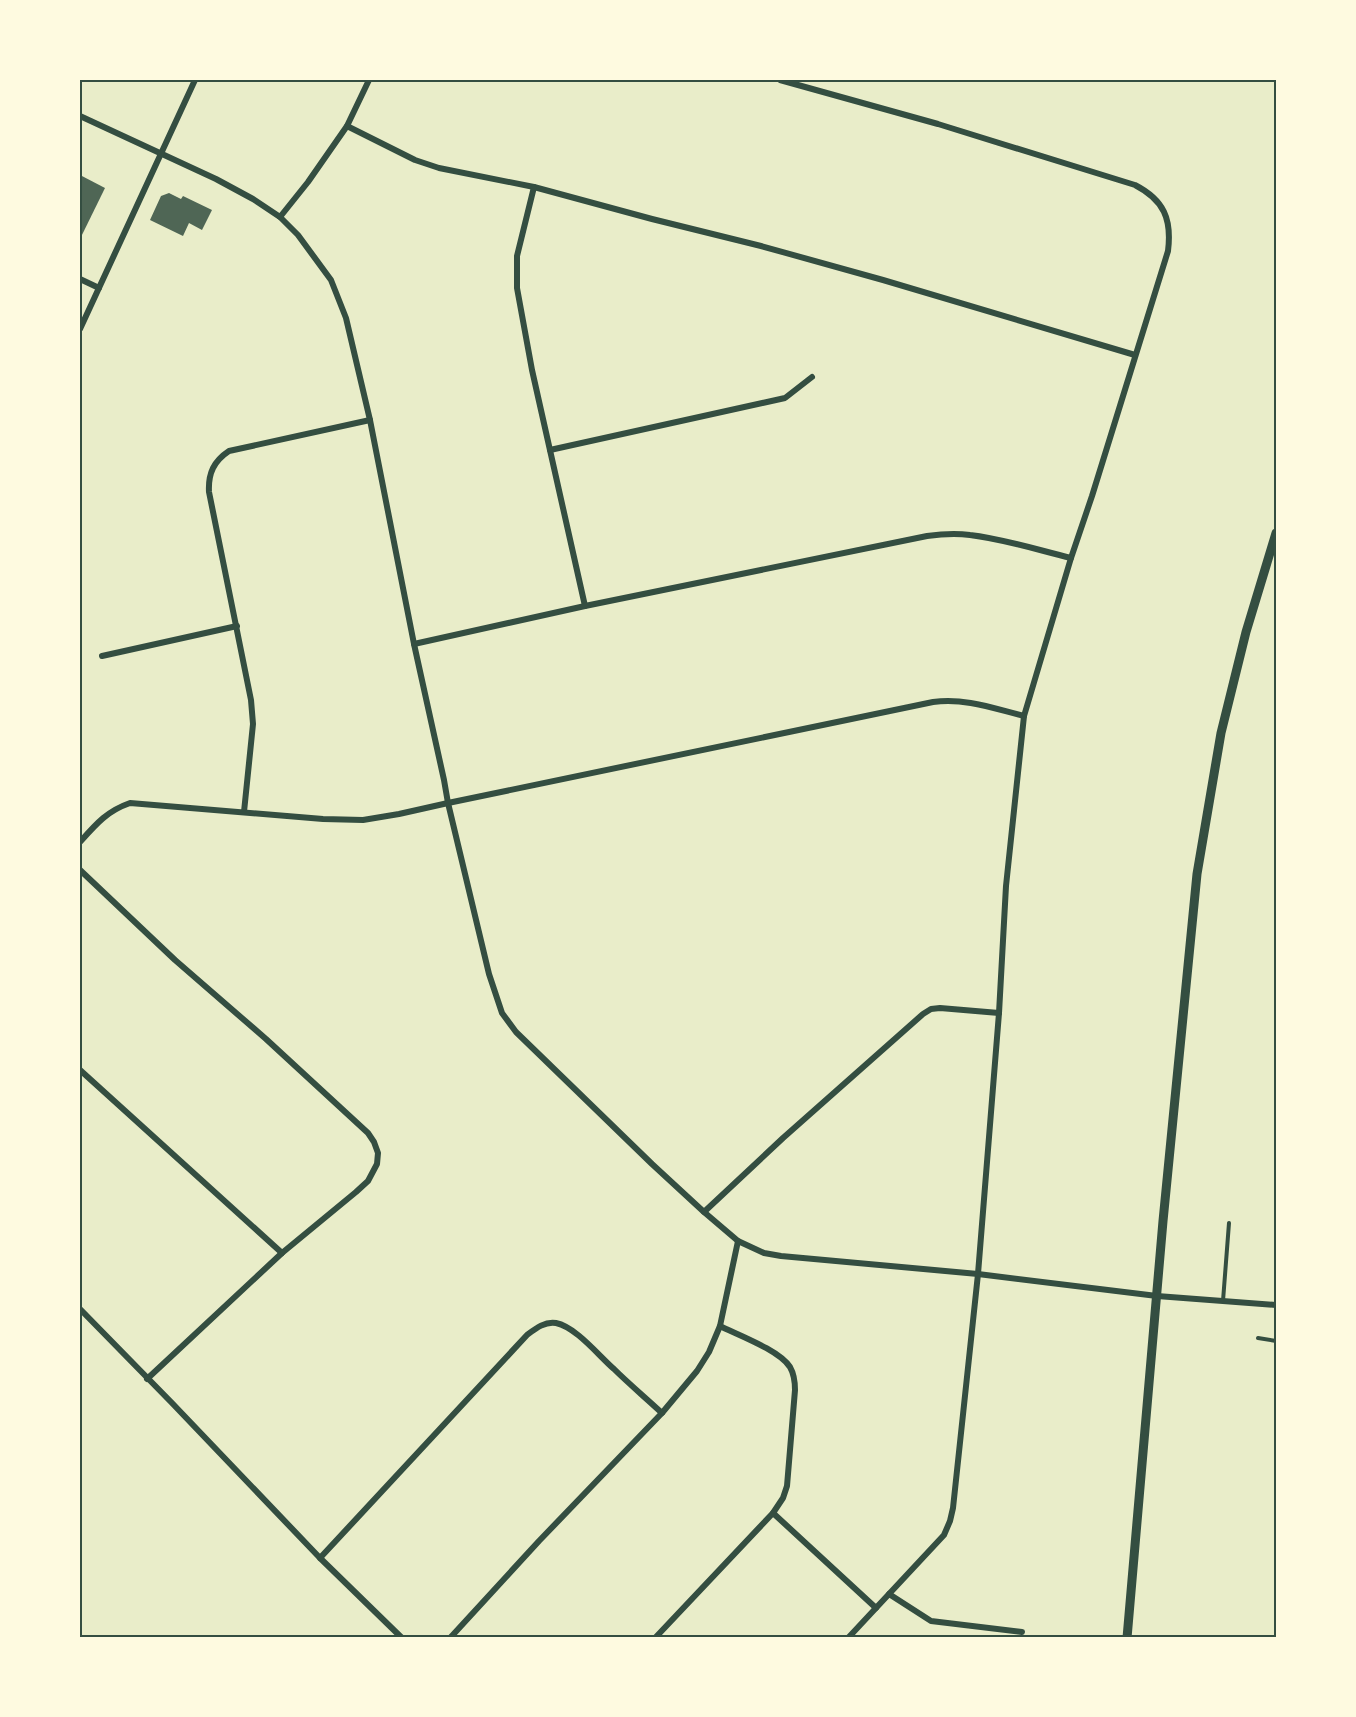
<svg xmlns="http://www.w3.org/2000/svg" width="1356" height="1717" font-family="Lato,sans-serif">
  <rect width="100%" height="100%" fill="#e9edc9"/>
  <g fill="#4f6655">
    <polygon points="80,175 105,188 80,239"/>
    <polygon points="169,193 181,199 183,196 212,210 202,230 189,223 183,236 150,220 161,196"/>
  </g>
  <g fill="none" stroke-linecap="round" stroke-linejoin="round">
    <g stroke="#344e41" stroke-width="4">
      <polyline points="1223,1301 1229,1223"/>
      <polyline points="1258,1338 1276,1341"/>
    </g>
    <g stroke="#344e41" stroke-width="6">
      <path d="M780 80 938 124 1135 185C1164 200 1172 219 1168 251L1092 496 1071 558 1024 716 1006 886 999 1013 978 1274 953 1508 950 1521 944 1535 848 1638"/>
      <polyline points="80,116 216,179 253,199 280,217 298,235 331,280 346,318 370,420 414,644 444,780 448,803 489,974 502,1013 516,1032 652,1164 704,1212 738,1241 764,1253 781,1256 978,1274 1157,1296 1276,1305"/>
      <polyline points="347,126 415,160 439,168 534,187 652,219 761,246 883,280 1135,355"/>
      <polyline points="534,187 517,256 517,288 532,370 585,606"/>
      <polyline points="280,217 308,182 347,126 369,80"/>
      <polyline points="80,279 99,288"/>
      <polyline points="80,329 195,80"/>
      <polyline points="550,450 785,398 812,377"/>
      <path d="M414 644 585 606 927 536C941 534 956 533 970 535 1004 539 1038 550 1071 558"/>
      <polyline points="102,656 237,626"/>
      <path d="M244 812 253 724 251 700 209 492C208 473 214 461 229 451L370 420"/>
      <path d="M80 842C96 824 107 811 130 803L323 819 363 820 399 814 448 803 933 702C966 698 992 708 1024 716"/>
      <polyline points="80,870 175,960 266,1039 368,1133 374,1142 378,1153 377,1164 368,1181 356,1192 282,1253 147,1379"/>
      <polyline points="80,1070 282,1253"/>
      <polyline points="704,1212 783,1138 923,1014 931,1009 940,1008 999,1013"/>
      <polyline points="80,1309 172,1403 320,1558 402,1638"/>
      <polyline points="773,1513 876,1608"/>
      <path d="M320 1558 527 1335C535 1329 545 1321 556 1323 576 1327 599 1356 614 1369 629 1384 646 1398 662 1413"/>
      <polyline points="889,1594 931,1621 1022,1632"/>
      <polyline points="450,1638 539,1541 662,1413 697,1371 709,1352 720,1326 738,1241"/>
      <path d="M655 1638 773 1513 783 1498 787 1486 795 1390C795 1382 794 1374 790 1367 779 1350 738 1335 720 1326"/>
    </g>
    <polyline stroke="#344e41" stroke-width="9" points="1127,1638 1163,1221 1197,874 1221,733 1246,632 1276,533"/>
  </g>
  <rect width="1356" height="1717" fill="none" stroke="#fefae0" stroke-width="162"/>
  <rect x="81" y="81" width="1194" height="1555" fill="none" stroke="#344e41" stroke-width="2"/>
</svg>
